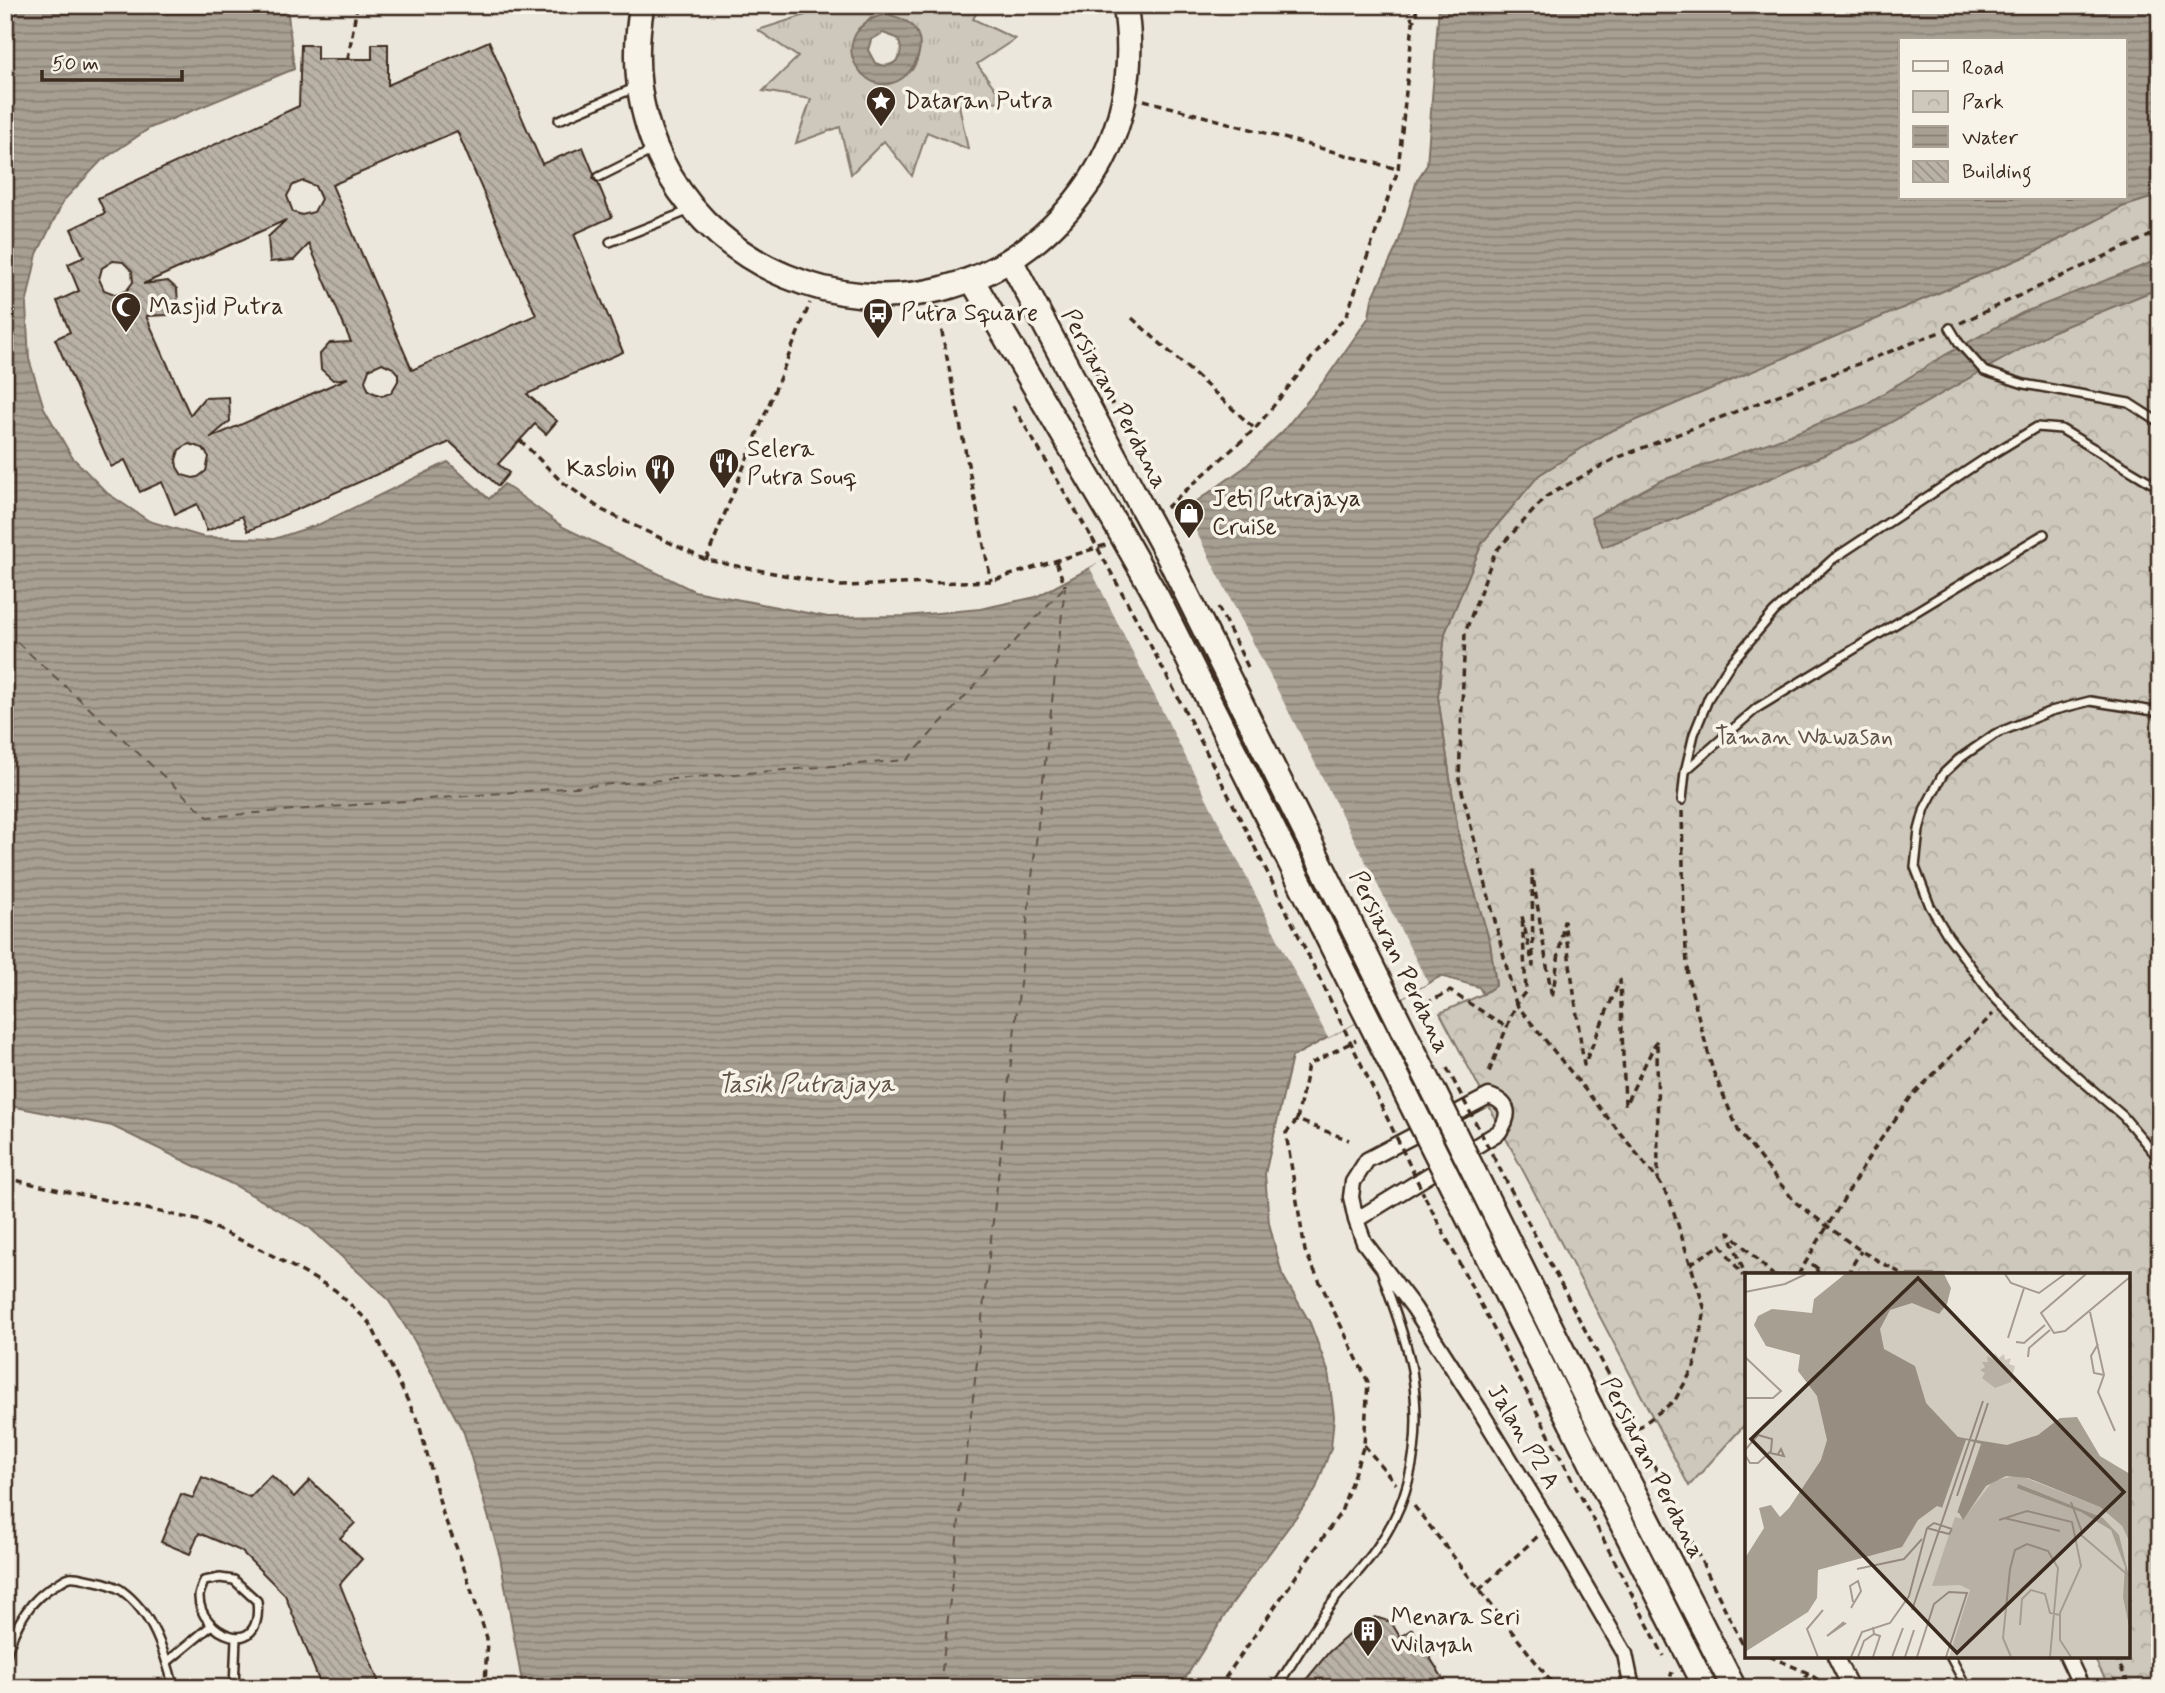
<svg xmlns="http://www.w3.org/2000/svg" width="2165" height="1693" font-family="Mynerve,sans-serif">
  <defs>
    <pattern id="grass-tufts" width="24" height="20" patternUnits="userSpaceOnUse" patternTransform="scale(1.75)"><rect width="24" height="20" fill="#cec8bc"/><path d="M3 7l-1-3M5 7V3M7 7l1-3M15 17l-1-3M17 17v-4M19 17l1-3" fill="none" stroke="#b2aca1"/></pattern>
    <pattern id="park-crowns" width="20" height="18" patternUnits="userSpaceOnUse" patternTransform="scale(1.75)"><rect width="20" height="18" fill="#cec8bc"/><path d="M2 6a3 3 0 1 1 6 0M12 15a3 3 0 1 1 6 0" fill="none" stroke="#b2aca1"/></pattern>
    <pattern id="water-rules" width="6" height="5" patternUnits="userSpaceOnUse" patternTransform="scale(1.75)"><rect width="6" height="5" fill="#a89f93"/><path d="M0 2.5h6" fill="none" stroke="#8a8277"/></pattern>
    <pattern id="building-back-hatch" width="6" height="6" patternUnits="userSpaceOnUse" patternTransform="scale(1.75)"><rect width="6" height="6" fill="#bab2a7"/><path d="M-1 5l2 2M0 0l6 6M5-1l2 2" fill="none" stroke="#989187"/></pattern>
  </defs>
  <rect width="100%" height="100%" fill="#ece7dc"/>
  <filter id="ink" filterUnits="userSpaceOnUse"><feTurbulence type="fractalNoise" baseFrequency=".0143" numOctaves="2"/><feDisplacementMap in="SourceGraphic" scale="14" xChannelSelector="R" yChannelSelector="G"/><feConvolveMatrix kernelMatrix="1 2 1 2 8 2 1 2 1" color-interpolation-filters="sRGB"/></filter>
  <g filter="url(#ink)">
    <path fill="url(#grass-tufts)" stroke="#84796d" stroke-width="2" fill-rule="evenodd" d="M801 5H981L973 19 1015 39 977 64 1004 101 959 105 968 149 927 132 912 176 884 141 851 174 840 127 796 143 811 99 763 91 798 57 758 30 805 15ZM886 15C916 19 927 46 912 70L876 82 862 74 858 29 871 18Z"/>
    <polygon fill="url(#park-crowns)" stroke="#84796d" stroke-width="2" points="2160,195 2160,1688 2110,1688 2093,1656 2128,1656 2128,1275 1747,1275 1747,1422 1689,1486 1440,1013 1483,994 1496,985 1490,943 1459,839 1438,697 1445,633 1482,543 1539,475 1606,433 2033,253 2122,207"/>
    <g fill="url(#water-rules)" stroke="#7c7064" stroke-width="2" fill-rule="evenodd">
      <path d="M5 5H287L294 69 150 128 101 161 64 200 37 254 26 305 29 359 44 408 72 457 107 493 149 521 203 537 274 539 320 524 448 462 489 499 504 484 563 527 694 591 828 617 905 616 980 609 1036 597 1141 541 1245 467 1283 431 1325 380 1369 317 1372 299 1398 244 1417 180 1427 165 1439 5H2160V195L2122 207 2033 253 1606 433 1539 475 1482 543 1445 633 1438 697 1459 839 1490 943 1496 985 1483 994 1479 987 1441 976 1292 1057 1265 1174 1269 1223 1282 1274 1310 1323 1328 1371 1334 1416 1331 1448 1315 1491 1234 1601 1179 1688H523L500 1557 464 1433 414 1340 387 1298 310 1228 236 1186 112 1126 5 1105ZM1901 40H2125V198H1901Z"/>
      <path d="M886 15C958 24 898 120 859 70 840 46 859 18 886 15ZM883 33 897 38C908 55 893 72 875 63L868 50 871 40Z"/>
      <polygon points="2160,259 2160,288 2051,332 1861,439 1681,517 1603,547 1591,518 1660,481 1790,435 1863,406 1945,355 2022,313"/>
    </g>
    <polygon fill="#ece7dc" points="1185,510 1428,983 1328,1038 1090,568"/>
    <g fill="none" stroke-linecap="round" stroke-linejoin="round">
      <g stroke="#615347" stroke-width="2" stroke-dasharray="9 7" stroke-linecap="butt">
        <polyline points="5,631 208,817 907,760 1065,586"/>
        <polyline points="940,1688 1065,587"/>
      </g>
    </g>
    <g fill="url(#building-back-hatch)" stroke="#3b2a1e" stroke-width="2" fill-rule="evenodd">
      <path d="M489 41 542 164 583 147 594 174 593 179 598 183 612 217 574 234 623 352 527 394 557 421 546 434 535 424 498 464 509 473 498 486 450 442 248 531 242 516 207 531 197 504 175 514 162 482 140 492 125 460 111 467 55 339 70 332 57 301 79 291 68 264 84 257 71 229 105 213 98 198 299 106 301 45H317V59H372V44H388V85ZM457 131 536 315 412 370 332 185ZM303 181 315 186 321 199 314 212 302 215 293 212 287 196 293 185ZM286 220 268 237 270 262 294 260 309 244 351 342 330 343 320 354 321 369 333 380 348 378 210 438 230 421 229 397 204 398 190 415 146 316 168 315 178 304 177 289 168 281 143 284ZM113 261 123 262 132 271 133 282 127 290 117 295 104 290 99 279 102 268ZM382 363 393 368 398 374V381L391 393 382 396 369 391 365 381 369 369ZM189 444 203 448 209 457 206 471 198 477 193 478 182 475 177 467 176 460 179 450Z"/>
      <polygon points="271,1475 294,1497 310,1480 355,1523 340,1538 362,1559 340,1584 379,1683 368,1688 322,1688 285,1595 241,1551 199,1533 190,1554 161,1542 181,1494 193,1498 202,1477 250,1497"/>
      <polygon points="1375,1617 1391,1622 1400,1637 1412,1629 1449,1688 1299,1688 1329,1652 1355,1629"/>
    </g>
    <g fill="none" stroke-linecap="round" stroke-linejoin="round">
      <g stroke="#3b2a1e" stroke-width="12">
        <g id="lane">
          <polyline points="559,120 639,86"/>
          <polyline points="599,177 657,148"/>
          <polyline points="610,242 693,209"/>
          <polyline points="1950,328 1959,343 1984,371 2024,384 2129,403 2160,423"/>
          <polyline points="2160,712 2090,701 2051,711 1995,734 1959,759 1943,774 1925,808 1919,830 1915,867 1930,906 1948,936 1992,995 2035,1040 2123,1116 2160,1160"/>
          <polyline points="1686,770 1757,708 2044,534"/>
          <polyline points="1682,800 1685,772 1694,734 1709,697 1730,664 1774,612 1833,559 1986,458 2037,427 2061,429 2160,488"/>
          <path d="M220 1578 234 1580 257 1601C264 1662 199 1634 199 1597 199 1592 203 1585 204 1581Z"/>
          <polyline points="1950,1656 1967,1688"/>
          <path d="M5 1659C13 1630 28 1600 55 1585 59 1583 65 1578 70 1577 75 1576 85 1579 91 1580 102 1582 112 1584 121 1590 153 1613 165 1653 174 1688"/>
          <polyline points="167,1662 212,1625"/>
          <polyline points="234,1688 236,1638"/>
          <path d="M1276 1688C1295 1659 1312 1630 1332 1603 1346 1584 1363 1568 1376 1549 1415 1495 1422 1434 1412 1370 1406 1337 1392 1304 1382 1273"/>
          <polyline points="2059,1688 2078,1678"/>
        </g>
      </g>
      <g stroke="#3b2a1e" stroke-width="19">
        <g id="street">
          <path d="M1356 1220 1499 1132C1511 1115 1510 1103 1489 1096L1367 1160 1353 1182 1351 1197 1356 1220 1364 1242 1414 1308 1479 1409 1550 1525 1625 1654 1632 1688"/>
          <polyline points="1835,1656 1851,1688"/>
          <polyline points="2067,1656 2082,1688"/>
        </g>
      </g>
      <g stroke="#3b2a1e" stroke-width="28">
        <g id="primary">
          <path d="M642 5C595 266 926 405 1083 191 1123 138 1136 70 1125 5"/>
          <polyline points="1011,261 1142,508"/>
          <polyline points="972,280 1115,523"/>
          <polyline points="1591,1408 1734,1688"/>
          <polyline points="1571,1423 1705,1688"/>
        </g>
      </g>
      <g stroke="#3b2a1e" stroke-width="3.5" stroke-dasharray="7 5" stroke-linecap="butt">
        <polyline points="1408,5 1412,20"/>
        <polyline points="348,59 357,5"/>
        <polyline points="1144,100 1397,169"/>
        <polyline points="937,307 991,581"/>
        <polyline points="1132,318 1255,429"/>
        <polyline points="1960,323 2160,231"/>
        <polyline points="1089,358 1113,405"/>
        <polyline points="1013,406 1092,538"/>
        <polyline points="520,440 561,481 602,510 706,560 841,586 991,581 1106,545"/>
        <polyline points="1166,508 1255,429 1347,314 1398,170 1413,23 1418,5"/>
        <polyline points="706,560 810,303"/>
        <polyline points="1056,562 1065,586"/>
        <polyline points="1682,811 1684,920 1688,978 1713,1071 1739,1132 1795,1202 1861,1251 1904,1275"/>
        <polyline points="1415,1009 1450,991 1508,1028"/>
        <polyline points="1489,1072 1516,1004 1459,779 1465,633 1495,552 1547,496 1614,459 1940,332"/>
        <polyline points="1297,1120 1308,1065 1356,1040"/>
        <polyline points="1493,1156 1610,1377 1744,1647 1747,1648"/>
        <polyline points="5,1178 197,1220 264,1251 335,1290 370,1323 419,1424 443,1514 461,1559 487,1638 485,1688"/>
        <polyline points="1425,1197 1664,1656"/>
        <polyline points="1690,1264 1721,1245 1743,1276"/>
        <polyline points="1798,1275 1874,1149 1911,1097 1993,1014"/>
        <polyline points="1820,1275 1813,1265 1826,1275"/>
        <polyline points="1853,1275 1850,1269 1861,1251"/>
        <polyline points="1747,1280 1729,1232 1773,1275"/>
        <polyline points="1628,1436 1675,1400 1694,1367 1705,1310 1670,1200 1658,1180 1516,1004 1526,991 1522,916 1533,966 1532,871 1552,998 1564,921 1584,1065 1620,980 1625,1105 1657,1040 1658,1180"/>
        <polyline points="1364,1445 1396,1484"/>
        <polyline points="1414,1506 1556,1688"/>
        <polyline points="1479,1590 1538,1536"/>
        <polyline points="1769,1656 1808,1673 1830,1688"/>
        <polyline points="2115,1656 2131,1688"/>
        <polyline points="1218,1688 1341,1512 1364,1445 1368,1382 1305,1251 1286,1133 1297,1120 1349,1140"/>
        <polyline points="1667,1688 1672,1672"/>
        <polyline points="1799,1688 1808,1673"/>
      </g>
      <use href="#lane" stroke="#f7f3e8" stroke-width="7"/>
      <use href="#street" stroke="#f7f3e8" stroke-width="14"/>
      <use href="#primary" stroke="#f7f3e8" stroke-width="23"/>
      <g stroke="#3b2a1e" stroke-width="28" stroke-linecap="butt">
        <g id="primary-bridge">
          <polyline points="1142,508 1166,552 1591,1408"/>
          <polyline points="1115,523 1158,599 1571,1423"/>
        </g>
      </g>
      <g stroke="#3b2a1e" stroke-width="3.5" stroke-dasharray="7 5" stroke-linecap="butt">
        <path d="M1092 538C1211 752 1318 973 1424 1195"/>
        <polyline points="1218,607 1249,669"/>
        <polyline points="1447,1068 1493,1156"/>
      </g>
      <use href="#primary-bridge" stroke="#f7f3e8" stroke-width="23"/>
    </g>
  </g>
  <defs>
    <g id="sight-pin" transform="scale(1.575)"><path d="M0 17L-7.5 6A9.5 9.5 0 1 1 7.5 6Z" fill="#3b2a1e" stroke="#f7f3e8"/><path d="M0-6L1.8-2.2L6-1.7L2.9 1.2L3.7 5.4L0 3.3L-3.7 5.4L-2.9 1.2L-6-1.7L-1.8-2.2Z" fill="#fff"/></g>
    <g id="mosque-pin" transform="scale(1.575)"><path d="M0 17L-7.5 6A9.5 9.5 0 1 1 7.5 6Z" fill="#3b2a1e" stroke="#f7f3e8"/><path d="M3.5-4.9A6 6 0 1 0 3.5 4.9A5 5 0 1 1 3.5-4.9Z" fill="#fff"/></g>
    <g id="bus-pin" transform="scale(1.575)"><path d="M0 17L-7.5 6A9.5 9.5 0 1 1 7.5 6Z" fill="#3b2a1e" stroke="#f7f3e8"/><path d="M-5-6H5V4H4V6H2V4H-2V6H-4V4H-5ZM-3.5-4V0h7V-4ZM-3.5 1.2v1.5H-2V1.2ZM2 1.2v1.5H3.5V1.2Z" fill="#fff"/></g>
    <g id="restaurant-pin" transform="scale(1.575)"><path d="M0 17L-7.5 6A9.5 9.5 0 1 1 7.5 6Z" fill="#3b2a1e" stroke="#f7f3e8"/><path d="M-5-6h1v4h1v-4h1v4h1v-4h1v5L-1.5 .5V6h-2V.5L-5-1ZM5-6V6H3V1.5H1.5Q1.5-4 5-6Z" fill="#fff"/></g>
    <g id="shop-pin" transform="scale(1.575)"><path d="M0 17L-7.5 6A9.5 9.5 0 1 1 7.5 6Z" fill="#3b2a1e" stroke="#f7f3e8"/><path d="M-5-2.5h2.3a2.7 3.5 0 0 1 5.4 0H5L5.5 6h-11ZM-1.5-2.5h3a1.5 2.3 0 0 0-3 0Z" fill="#fff"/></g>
    <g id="building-pin" transform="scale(1.575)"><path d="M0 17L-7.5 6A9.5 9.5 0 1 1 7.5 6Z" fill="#3b2a1e" stroke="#f7f3e8"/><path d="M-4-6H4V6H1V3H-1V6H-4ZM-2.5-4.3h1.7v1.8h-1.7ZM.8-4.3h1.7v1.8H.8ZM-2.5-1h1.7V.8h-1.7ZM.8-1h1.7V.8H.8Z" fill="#fff"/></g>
  </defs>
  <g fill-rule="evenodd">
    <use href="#sight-pin" x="881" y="101"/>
    <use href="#mosque-pin" x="126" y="307"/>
    <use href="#bus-pin" x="878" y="313"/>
    <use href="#restaurant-pin" x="724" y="463"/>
    <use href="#restaurant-pin" x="660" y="469"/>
    <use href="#shop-pin" x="1189" y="513"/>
    <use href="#building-pin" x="1368" y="1631"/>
  </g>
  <g text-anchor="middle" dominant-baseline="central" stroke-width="7" stroke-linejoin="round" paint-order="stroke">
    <g font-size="24" fill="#3b2a1e" stroke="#f7f3e8" text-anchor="start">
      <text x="904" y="101">Dataran Putra</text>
      <text x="149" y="307">Masjid Putra</text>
      <text x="901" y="313">Putra Square</text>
      <text x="747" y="449">Selera<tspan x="747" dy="28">Putra Souq</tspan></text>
      <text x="637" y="469" text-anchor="end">Kasbin</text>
      <text x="1212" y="499">Jeti Putrajaya<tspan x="1212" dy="28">Cruise</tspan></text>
      <text x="1391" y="1617">Menara Seri<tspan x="1391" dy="28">Wilayah</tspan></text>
    </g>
    <g font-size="24" fill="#3b2a1e" stroke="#f7f3e8">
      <text transform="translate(1114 399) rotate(62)">Persiaran Perdana</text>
      <text transform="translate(1399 962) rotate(64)">Persiaran Perdana</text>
      <text transform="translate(1523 1437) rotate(59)">Jalan P2 A</text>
      <text transform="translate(1652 1468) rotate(63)">Persiaran Perdana</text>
    </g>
    <g font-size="24" fill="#605246" stroke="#f7f3e8">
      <text x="1804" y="737">Taman Wawasan</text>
    </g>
    <g font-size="26" font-style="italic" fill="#615347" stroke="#f7f3e8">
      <text x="806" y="1085">Tasik Putrajaya</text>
    </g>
  </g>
  <g transform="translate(1745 1273)">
    <rect width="385" height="385" fill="#ece7dc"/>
    <path d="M250 80 254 85 259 81 260 87 266 85 264 91 270 93 266 109 250 115 237 105 240 100 235 97 240 94 237 89H243L242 83 248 86Z" fill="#cec8bc"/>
    <path d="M273 202 355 234 377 253 385 270V384H204L225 317 215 312 187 313 210 244 218 246 248 208Z" fill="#cec8bc"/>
    <path d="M100 1H199L206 15 202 31 194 41 167 30 145 37 135 56 139 76 170 93 181 130 213 164 262 172 293 162 315 145 332 144 355 183 385 201V270L377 253 355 234 283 205 261 203 241 213 218 247 214 240 192 233 173 247 157 274 73 297 72 325 63 339 0 379V285L19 255 14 235 26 232 35 244 44 235 76 187 82 167 72 123 53 98 55 82 21 73 9 52 13 43 27 36 67 40 69 26ZM273 211 358 245 374 262 383 299 385 358 378 324 380 294 366 257 336 239 272 215Z" fill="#a89f93"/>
    <path d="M221 167 236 171 212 240 197 235Z" fill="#ece7dc"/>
    <path fill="none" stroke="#a89f93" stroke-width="3.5" d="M135 1 111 48 112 103 184 167 215 166M0 358 68 313 66 282 217 166"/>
    <path fill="none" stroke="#a59b90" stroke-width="2" d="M260 1 266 10 294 20 320 1M341 1 296 40 309 60 320 58 385 4M0 19 40 11 61 1M345 39 359 102 353 119 370 158M263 65 279 15M271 69 279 70 300 52M353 71 346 83 349 100 359 102M0 84 36 118 28 125H0M283 84 284 75 305 57M0 177 13 162 27 166 26 178 13 190H5L0 182M25 180 39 183 36 176 33 181M212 223 243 130M326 229 337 259 331 265M259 245 315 258M254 247 282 238 327 249 336 293 315 340V367L326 384M182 255 204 261 207 256M182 255 189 250 207 256M336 262 384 303M112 296 159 286 177 266M106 335 116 318 113 308 105 313 108 329M167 337 238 128M99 349 82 363 101 350M275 352 277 326 286 317 300 321 305 340 315 342M73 384 62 356 78 337M106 384 117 359 145 350 164 323 182 255M113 384 119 368 129 361M128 384 135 363 129 361 128 354M147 384 158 355M160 384 169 357M172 384 189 331 204 319 222 320 201 384M266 384 258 365 265 296 270 277 282 271 303 278 313 295 305 384"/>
    <path fill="#3b2a1e" fill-opacity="0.15" stroke="#3b2a1e" stroke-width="3.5" d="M173 5 379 219 212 380 6 166Z"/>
    <rect width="385" height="385" fill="none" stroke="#3b2a1e" stroke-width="3.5"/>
  </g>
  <rect width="2165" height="1693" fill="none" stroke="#f7f3e8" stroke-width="28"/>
  <rect x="14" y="14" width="2137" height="1665" fill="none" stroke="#3b2a1e" stroke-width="2.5" filter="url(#ink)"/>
  <rect x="1899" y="38" width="228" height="161" fill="#f7f3e8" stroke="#aca397" stroke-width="2"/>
  <rect x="1913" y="61" width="35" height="10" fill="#f7f3e8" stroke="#aca397" stroke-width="2"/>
  <text x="1962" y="74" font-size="21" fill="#3b2a1e">Road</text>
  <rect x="1913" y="91" width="35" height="21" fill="url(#park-crowns)" stroke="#aca397" stroke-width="2"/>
  <text x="1962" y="108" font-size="21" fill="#3b2a1e">Park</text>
  <rect x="1913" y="126" width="35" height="21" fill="url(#water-rules)" stroke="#aca397" stroke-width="2"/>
  <text x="1962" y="144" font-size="21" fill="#3b2a1e">Water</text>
  <rect x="1913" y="161" width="35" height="21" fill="url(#building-back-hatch)" stroke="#aca397" stroke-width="2"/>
  <text x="1962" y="178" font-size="21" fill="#3b2a1e">Building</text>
  <path d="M42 70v10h140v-10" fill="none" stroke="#3b2a1e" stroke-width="3.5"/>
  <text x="52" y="70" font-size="21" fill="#3b2a1e" stroke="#f7f3e8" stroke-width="5" paint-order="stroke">50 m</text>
</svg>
